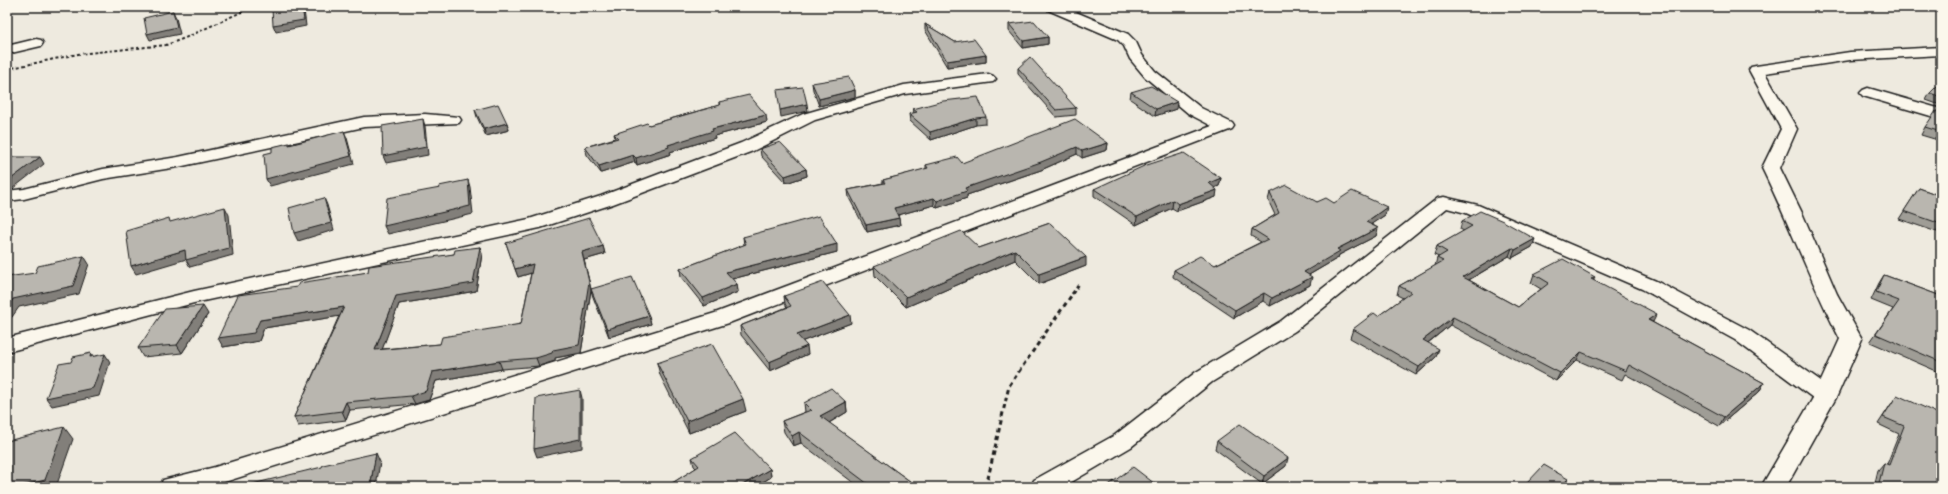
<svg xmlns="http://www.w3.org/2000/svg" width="1948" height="494" font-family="Mali,sans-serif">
  <rect width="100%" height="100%" fill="#eeeadf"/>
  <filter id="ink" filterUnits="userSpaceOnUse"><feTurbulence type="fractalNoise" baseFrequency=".025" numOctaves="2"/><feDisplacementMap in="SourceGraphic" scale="8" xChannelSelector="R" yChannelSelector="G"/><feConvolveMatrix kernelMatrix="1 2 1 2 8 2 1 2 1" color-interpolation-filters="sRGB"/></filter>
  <g filter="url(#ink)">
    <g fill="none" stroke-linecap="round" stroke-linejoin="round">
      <g stroke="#1c1c1c" stroke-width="3">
        <g id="minor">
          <polygon points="1046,7 1064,7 1128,34 1136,42 1142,55 1155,71 1201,108 1232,123 1234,126 1232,129 729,323 215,485 209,487 160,487 163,480 215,467 715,313 1212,126 1189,114 1145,77 1130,59 1124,46 1118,40 1048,10"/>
          <polygon points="36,39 41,40 43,43 41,46 7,54 7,46"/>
          <path d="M1941 47V55L1850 60 1765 73 1797 129 1780 168 1803 215 1837 294 1862 339 1837 396 1786 487H1761L1813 398 1735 340 1642 289 1466 213 1447 208 1295 331 1212 382 1131 447 1063 487H1031L1034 480 1115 435 1196 372 1281 321 1438 198 1444 197 1478 205 1656 281 1749 330 1821 381 1840 339C1811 283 1790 225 1762 168L1781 129 1749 70 1751 67 1756 66 1850 52Z"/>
          <polygon points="988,74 993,76 996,79 993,82 905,94 815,120 753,151 613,204 540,228 194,303 7,352 7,338 194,291 529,219 601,196 741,143 803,114 904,85"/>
          <polygon points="1868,88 1941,109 1941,119 1863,96 1860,93 1863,90"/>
          <polygon points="425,114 459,117 461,120 459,123 364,127 178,167 103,179 24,199 7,201 7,191 24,189 103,169 178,157 364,117"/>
        </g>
      </g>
      <polyline stroke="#1c1c1c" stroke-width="2" stroke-dasharray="3 2.5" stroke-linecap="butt" points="7,69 78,54 166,45 185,38 252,7"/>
      <polyline stroke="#1c1c1c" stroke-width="2.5" stroke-dasharray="4 3" stroke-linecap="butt" points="1072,294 1080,283"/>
      <polyline stroke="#1c1c1c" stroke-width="3" stroke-dasharray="4.5 3.5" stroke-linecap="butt" points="986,487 1009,386 1073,293"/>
      <use href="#minor" fill="#fbf7ec" fill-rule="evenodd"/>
    </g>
    <g fill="#9f9d96" stroke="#1c1c1c">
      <polygon points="925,24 955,42 986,55 986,62 947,67 925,30"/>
      <polygon points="1009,24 1048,37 1048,44 1023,48 1009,31"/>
      <polygon points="1018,68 1076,108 1076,115 1056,117 1018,74"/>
      <polygon points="1941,82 1941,108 1939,107 1940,105 1926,100 1930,93"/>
      <polygon points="812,83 855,90 855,97 819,106 813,90"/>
      <polygon points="1131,92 1176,109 1155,116 1130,99"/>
      <polygon points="719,102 767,122 714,136 715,138 670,152 671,154 637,165 635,162 601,173 587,155 585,147 615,138 614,134 649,125 719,105"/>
      <polygon points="913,109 986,117 986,124 976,125 931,140 910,121 909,114 914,113"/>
      <polygon points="475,110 507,123 509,130 486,136 477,117"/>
      <polygon points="1941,112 1941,141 1921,135 1925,127"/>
      <polygon points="1108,143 1107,150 1082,158 1077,154 1041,170 967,195 967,198 937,208 934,205 898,215 900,225 867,232 849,198 848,190 883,183 883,180 926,169 926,165 962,163"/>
      <polygon points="760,149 806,169 807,176 786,183 761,156"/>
      <polygon points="1221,178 1219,186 1214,188 1216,197 1177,211 1172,208 1136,225 1094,196 1094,189"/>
      <polygon points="1919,188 1941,196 1941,226 1937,232 1899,219"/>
      <polygon points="1270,193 1317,202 1334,203 1385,215 1371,224 1378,228 1376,236 1339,255 1338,258 1309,275 1310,285 1270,306 1263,301 1234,318 1173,277 1174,270 1215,265 1261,242 1251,236 1252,229 1275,215 1268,200"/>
      <polygon points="1462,221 1532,247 1512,258 1509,256 1469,280 1518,307 1541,289 1531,283 1534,274 1595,277 1593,280 1652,322 1764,383 1759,392 1719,426 1625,374 1622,380 1577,360 1556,381 1450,325 1428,343 1436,357 1416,375 1350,338 1353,329 1378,316 1403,298 1397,295 1399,286 1435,266 1437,258 1439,257 1434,255 1437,246 1464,231 1460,229"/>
      <polygon points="1050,223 1086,266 1039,284 1015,260 906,307 875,276 874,266 979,248"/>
      <polygon points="743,237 837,252 732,279 737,284 738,292 704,306 681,277 680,269 744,245"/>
      <polygon points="506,243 603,246 605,254 584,260 591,289 649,316 651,324 609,337 593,297 591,290 581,353 555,358 555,361 539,366 502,369 436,381 429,400 415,404 350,410 346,420 298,426 294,417 339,316 264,328 259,341 223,347 297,287 454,254 480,247 482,254 476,291 399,304 382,349 440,344 521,324 531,273 518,277"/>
      <polygon points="1884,275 1941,296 1941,373 1870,342 1893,309 1871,300 1879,283"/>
      <polygon points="784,296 851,323 803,341 808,354 770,371 741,335 740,326 787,307 785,304"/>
      <polygon points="208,314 182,353 143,357 138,348"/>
      <polygon points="657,363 746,411 689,433 660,375"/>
      <polygon points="1897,395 1941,487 1874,487 1878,470 1884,463 1887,464 1899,434 1878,424"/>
      <polygon points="846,402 847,412 829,423 918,487 859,487 801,443 793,446 784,432 782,421 805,412 804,403"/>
      <polygon points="1217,441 1286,466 1262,484 1215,449"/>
      <polygon points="692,458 770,469 771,477 755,487 666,487 696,468 694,466"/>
      <polygon points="1568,479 1563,487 1525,487 1527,483"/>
    </g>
    <g fill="#827f7a" stroke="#1c1c1c">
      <polygon points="302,7 303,7 304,10 306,26 276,32 273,25"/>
      <polygon points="173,11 176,18 180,34 150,40 147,34"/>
      <polygon points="1048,37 1048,44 1023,48 1023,41"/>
      <polygon points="986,55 986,62 947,67 947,61"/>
      <polygon points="855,90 855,97 819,106 819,99"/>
      <polygon points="1177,102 1176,109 1155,116 1156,109"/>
      <polygon points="807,104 808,111 781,117 780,110"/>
      <polygon points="766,115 767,122 714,136 715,138 670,152 671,154 637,165 636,158 668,145 712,129"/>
      <polygon points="976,118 976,125 931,140 930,132"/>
      <polygon points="423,119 425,126 428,155 386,163 383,156"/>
      <polygon points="507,123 509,130 486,136 484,129"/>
      <polygon points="344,131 347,138 354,164 270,186 266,179"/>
      <polygon points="1108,143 1107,150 1082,158 1082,151"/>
      <polygon points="1077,147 1077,154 1041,170 967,195 967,198 937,208 937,201 965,188"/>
      <polygon points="633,155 635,162 601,173 599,166"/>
      <polygon points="40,157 44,164 12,189 7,191 7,182"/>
      <polygon points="806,169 807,176 786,183 785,176"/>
      <polygon points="1221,178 1219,186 1208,190 1209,183"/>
      <polygon points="468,180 470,187 473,214 388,234 384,226"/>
      <polygon points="1217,190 1216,197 1177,211 1178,204"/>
      <polygon points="324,198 327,205 334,230 298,241 294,233"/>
      <polygon points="934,198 934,205 895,216 894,208"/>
      <polygon points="1173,200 1172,208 1136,225 1137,217"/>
      <polygon points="225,207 229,215 233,255 190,267 186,260"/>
      <polygon points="1387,207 1385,215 1364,229 1366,222"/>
      <polygon points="899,218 900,225 867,232 866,225"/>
      <polygon points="1378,228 1376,236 1339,255 1338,258 1302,279 1304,272 1337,249"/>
      <polygon points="1535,239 1532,247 1512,258 1515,250"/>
      <polygon points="837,244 837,252 728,280 726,272"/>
      <polygon points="603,246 605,254 584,260 591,290 581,353 555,358 555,361 539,366 536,358 582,252"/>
      <polygon points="480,247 482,254 476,291 399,304 379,358 375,350 396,296"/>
      <polygon points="1512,248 1509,256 1460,285 1463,277"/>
      <polygon points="185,250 190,258 136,274 131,266"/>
      <polygon points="1015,250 1015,260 906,307 906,297"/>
      <polygon points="84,256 89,264 79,294 19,307 12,317 7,318 7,308 13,299"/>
      <polygon points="1086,257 1086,266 1039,284 1039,274"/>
      <polygon points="533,264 535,272 518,277 515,269"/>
      <polygon points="1312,277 1310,285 1270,306 1272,298"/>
      <polygon points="737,284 738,292 704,306 703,298"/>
      <polygon points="1264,293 1263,301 1234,318 1235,310"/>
      <polygon points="203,306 208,314 182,353 177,345"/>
      <polygon points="344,307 347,315 264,328 259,341 223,347 218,338 260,320"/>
      <polygon points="1657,314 1653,322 1648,320"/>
      <polygon points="850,315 851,323 798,343 797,335"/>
      <polygon points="649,316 651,324 609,337 607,329"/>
      <polygon points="1453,317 1450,325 1420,349 1423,340"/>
      <polygon points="807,346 808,354 770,371 769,362"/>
      <polygon points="1439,349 1436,357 1416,375 1419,367"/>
      <polygon points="1581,352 1577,360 1556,381 1560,373"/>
      <polygon points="91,353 97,361 90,357"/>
      <polygon points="105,354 110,362 99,396 52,406 46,398"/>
      <polygon points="499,361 502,369 436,381 429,400 415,404 411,396 432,372"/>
      <polygon points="1764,383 1759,392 1719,426 1724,417"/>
      <polygon points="580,390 582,398 582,448 537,457 534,449"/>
      <polygon points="743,399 746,411 689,433 687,421"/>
      <polygon points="346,402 350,410 346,420 342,411"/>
      <polygon points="846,402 847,412 822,427 820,416"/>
      <polygon points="64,427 73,439 56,487 17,487"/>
      <polygon points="799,432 801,443 793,446 792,436"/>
      <polygon points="376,453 380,462 376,487 370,487"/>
      <polygon points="1288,458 1286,466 1262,484 1264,476"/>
      <polygon points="770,469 771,477 755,487 739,487"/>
      <polygon points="1568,479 1563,487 1561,487"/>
    </g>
    <g fill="#b9b6af" stroke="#1c1c1c">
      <polygon points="284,7 302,7 304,20 273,25 272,9"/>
      <polygon points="173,11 177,27 147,34 144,18"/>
      <polygon points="1034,21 1048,37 1023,41 1009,24"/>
      <polygon points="925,24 955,42 974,39 986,55 947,61"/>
      <polygon points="1030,57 1076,108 1056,110 1018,68"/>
      <polygon points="849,77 855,90 819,99 812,83"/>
      <polygon points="1941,82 1941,97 1930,93"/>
      <polygon points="1151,86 1177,102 1156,109 1131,92"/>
      <polygon points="803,87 807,104 780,110 777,90"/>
      <polygon points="749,95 766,115 712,129 713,131 668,145 669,147 636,158 633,155 599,166 585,147 618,138 614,134 647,123 649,125 720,105 719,102"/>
      <polygon points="978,97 986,117 976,118 930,132 909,114 917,112 913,109 943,101"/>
      <polygon points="498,104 507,123 484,129 475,110"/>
      <polygon points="1936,111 1941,112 1941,132 1925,127"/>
      <polygon points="423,119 426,147 383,156 382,126"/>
      <polygon points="1075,119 1108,143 1082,151 1077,147 1041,162 965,188 967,191 937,201 934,198 894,208 899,218 866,225 848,190 885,183 883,180 928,168 926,165 957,157 962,163"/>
      <polygon points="344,131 351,156 266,179 264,154 272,152 272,147 289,143 289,145"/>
      <polygon points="780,142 806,169 785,176 760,149"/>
      <polygon points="1184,153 1221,178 1209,183 1217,190 1178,204 1173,200 1137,217 1094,189 1144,166"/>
      <polygon points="7,157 40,157 7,182"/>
      <polygon points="468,180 470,206 384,226 387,198 440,188 439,186"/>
      <polygon points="1286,185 1317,202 1326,198 1334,203 1352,191 1387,207 1366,222 1378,228 1337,249 1340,251 1304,272 1312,277 1272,298 1264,293 1235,310 1174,270 1200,256 1215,265 1268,239 1252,229 1279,213 1270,193"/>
      <polygon points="1919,188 1941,196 1941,224 1904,211"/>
      <polygon points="324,198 331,223 294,233 289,208"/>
      <polygon points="225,207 229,248 186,260 185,250 131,266 126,231 169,218 170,222"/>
      <polygon points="1480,211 1503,221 1535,239 1515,250 1512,248 1463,277 1518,307 1549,283 1534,274 1563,259 1595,277 1591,279 1657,314 1648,320 1764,383 1724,417 1629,365 1626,371 1581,352 1560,373 1453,317 1423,340 1439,349 1419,367 1353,329 1374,313 1378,316 1411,292 1399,286 1443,261 1437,258 1447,252 1437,246 1472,226 1462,221"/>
      <polygon points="819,216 837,244 726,272 737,284 703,298 680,269 746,244 743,237"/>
      <polygon points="589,218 603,246 582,252 589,282 579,345 553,350 552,353 536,358 499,361 432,372 426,391 411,396 346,402 342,411 294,417 344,307 260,320 254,333 218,338 238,295 297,287 299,283 368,272 369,266 454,254 455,250 480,247 473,283 396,296 375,350 440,344 442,337 521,324 533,264 515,269 506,243"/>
      <polygon points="1050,223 1086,257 1039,274 1015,250 906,297 874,266 961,231 979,248"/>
      <polygon points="84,256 73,286 13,299 7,308 7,277 35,273 38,266"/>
      <polygon points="1884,275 1941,296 1941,362 1876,334 1899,301 1876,292"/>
      <polygon points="632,277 649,316 607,329 591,289"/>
      <polygon points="823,282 850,315 797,335 807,346 769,362 740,326 791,306 784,296"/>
      <polygon points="203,306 177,345 138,348 165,309"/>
      <polygon points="712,344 743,399 687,421 657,363"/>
      <polygon points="91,353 90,357 105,354 93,388 46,398 59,364 71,362 73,357"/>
      <polygon points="831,388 846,402 820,416 918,487 872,487 799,432 792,436 782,421 811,410 812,411 804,403"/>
      <polygon points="580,390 580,439 534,449 536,398"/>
      <polygon points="1897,395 1941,415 1941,487 1878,487 1884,463 1889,465 1904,426 1883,417"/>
      <polygon points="1240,424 1288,458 1264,476 1217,441"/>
      <polygon points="64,427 45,480 17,487 7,487 7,441"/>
      <polygon points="735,433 770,469 739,487 666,487 699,466 692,458"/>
      <polygon points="376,453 370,487 240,487 322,467 323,465"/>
      <polygon points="1544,465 1568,479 1561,487 1534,487 1527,483"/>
      <polygon points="1133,467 1159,487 1106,487"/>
    </g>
  </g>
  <rect width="1948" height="494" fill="none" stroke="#fbf7ec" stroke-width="24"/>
  <rect x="12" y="12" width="1924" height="470" fill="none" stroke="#1c1c1c" stroke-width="1.5" filter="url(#ink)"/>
</svg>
